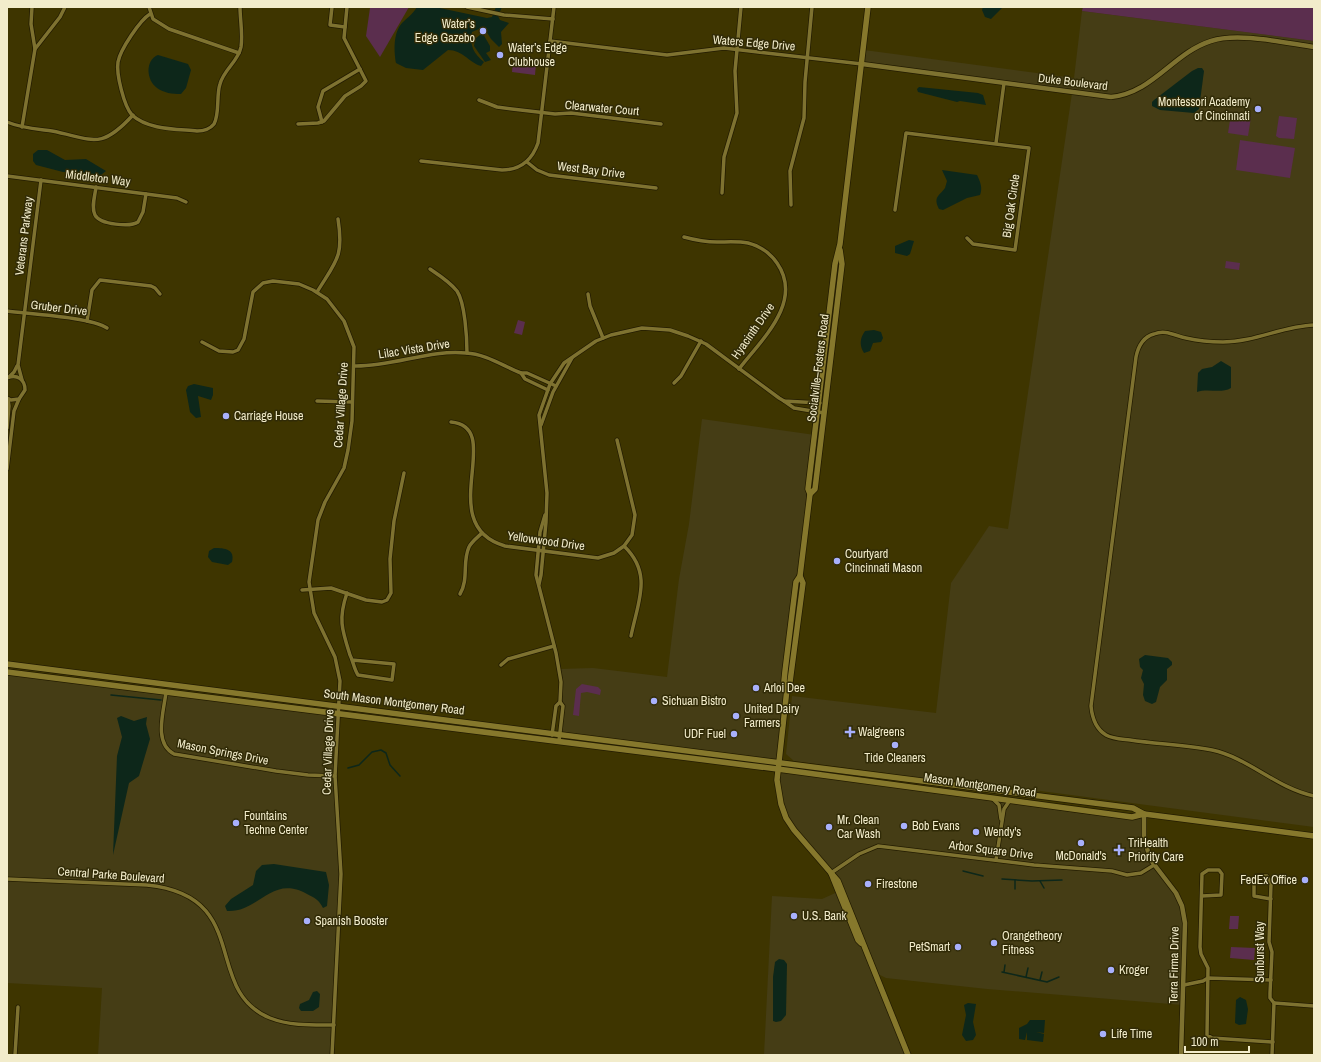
<svg xmlns="http://www.w3.org/2000/svg" width="1321" height="1062" font-family="'Archivo Narrow',sans-serif">
  <rect width="100%" height="100%" fill="#3e3500"/>
  <g fill="#453d15">
    <polygon points="1082,11 1314,41 1314,827 928,776 927,780 901,777 887,773 794,761 786,754 792,696 936,713 951,583 989,526 1008,529 1072,93 862,64 864,50 1074,78"/>
    <polygon points="702,419 815,435 810,494 796,582 785,671 787,689 777,769 1132,817 1144,814 1143,821 1150,859 1176,893 1184,914 1183,1005 987,989 886,978 874,972 908,1055 764,1055 772,896 822,899 842,890 786,818 777,770 710,761 711,755 559,734 563,706 560,702 560,669 593,668 667,677 679,579 689,524"/>
    <polygon points="7,672 339,714 335,761 341,854 332,1055 98,1055 102,988 7,983"/>
  </g>
  <g fill="#5b2e4e">
    <polygon points="372,7 409,7 380,57 366,36 370,8"/>
    <polygon points="1083,7 1314,7 1314,41 1082,11"/>
    <polygon points="513,61 536,64 535,75 512,72"/>
    <polygon points="1231,114 1251,117 1248,136 1228,133"/>
    <polygon points="1279,116 1297,118 1294,139 1279,138 1276,136"/>
    <polygon points="1240,140 1295,148 1290,178 1236,170"/>
    <polygon points="1226,261 1240,263 1239,270 1225,268"/>
    <polygon points="518,320 525,322 522,335 514,333"/>
    <polygon points="582,684 598,687 601,690 600,695 587,692 581,693 579,716 573,715 576,689"/>
    <polygon points="1230,916 1239,916 1238,929 1229,929"/>
    <polygon points="1231,947 1255,948 1254,960 1230,958"/>
  </g>
  <g fill="#0d271a">
    <path d="M417 7H435L487 18 492 17 496 7H502L498 16 500 20 509 23 501 32 502 44 499 47 491 39 485 29H479L472 32C469 45 474 54 484 62L481 66C468 62 463 50 448 50L423 70 406 68 396 63C394 51 393 33 402 23 408 17 412 15 417 7Z"/>
    <polygon points="983,7 1003,7 991,19 985,17 982,10"/>
    <polygon points="481,34 483,34 490,46 490,51 486,53 491,60 485,62 474,46 475,39"/>
    <path d="M158 55 188 64 191 70 186 88 181 94C172 94 164 93 157 88 146 80 145 60 158 55Z"/>
    <polygon points="1198,68 1202,68 1204,71 1199,109 1194,113 1160,110 1152,106 1152,102 1154,100 1192,71"/>
    <polygon points="919,87 978,93 983,95 986,105 960,101 957,102 918,92 917,89"/>
    <polygon points="38,150 47,150 65,160 86,159 106,171 101,175 63,172 36,165 33,161 33,154"/>
    <path d="M942 170 977 175C980 181 983 188 980 195L967 198 943 210 939 209C933 197 939 196 945 188L947 181Z"/>
    <polygon points="909,240 914,241 910,254 907,256 895,253 895,246"/>
    <path d="M874 330 881 332 883 338 881 342 873 343 870 351 864 353C859 345 860 338 865 331Z"/>
    <path d="M1221 361 1231 367V388C1221 394 1208 388 1197 392L1198 373 1202 369 1212 367Z"/>
    <polygon points="194,384 213,388 213,395 211,400 198,396 201,417 196,418 190,412 186,390 188,386"/>
    <path d="M214 548C225 548 235 549 232 562L228 565 212 562 208 557 209 551Z"/>
    <polygon points="1145,655 1168,658 1172,662 1172,665 1167,669 1167,680 1160,687 1156,702 1152,704 1145,701 1143,695 1144,684 1141,678 1143,670 1140,667 1139,659"/>
    <polygon points="121,716 134,721 147,717 146,724 150,739 139,776 129,783 113,855 117,756 122,737 117,718"/>
    <path d="M274 864 326 872 329 885 327 906 323 908C319 900 315 898 307 894 271 874 259 913 227 911L225 906 231 899 253 885 256 871 262 865Z"/>
    <polygon points="779,959 784,960 787,964 786,1015 781,1021 776,1022 773,1021 773,977 775,962"/>
    <polygon points="317,991 320,994 319,1007 313,1011 301,1011 299,1008 300,1004 309,1000 313,992"/>
    <polygon points="1240,997 1246,1000 1248,1009 1246,1024 1239,1025 1235,1023 1236,1000"/>
    <polygon points="968,1003 976,1004 973,1022 976,1035 973,1040 966,1041 962,1035 966,1015 964,1005"/>
    <polygon points="1030,1020 1045,1020 1044,1033 1036,1032 1044,1034 1043,1042 1027,1040 1027,1032 1025,1040 1019,1039 1019,1028 1027,1024"/>
  </g>
  <g fill="none" stroke-linecap="round" stroke-linejoin="round">
    <g stroke="#0d271a" stroke-width="1.5">
      <polyline points="111,695 161,700"/>
      <polyline points="348,768 359,765 372,752 381,750 386,753 390,765 400,776"/>
      <polyline points="963,871 983,876"/>
      <polyline points="1002,879 1032,881 1062,880"/>
      <polyline points="1040,881 1044,888"/>
      <polyline points="1015,889 1015,880"/>
      <polyline points="1002,972 1047,982 1059,977"/>
      <polyline points="1004,972 1005,965"/>
      <polyline points="1026,977 1028,968"/>
      <polyline points="1040,980 1042,972"/>
    </g>
    <g stroke="#231c00" stroke-width="5">
      <g id="minor">
        <polyline points="32,7 31,24 35,49"/>
        <polyline points="149,7 153,19 169,29 239,53"/>
        <polyline points="332,7 330,25 345,27"/>
        <polyline points="467,7 504,15 553,19"/>
        <path d="M150 14C140 20 120 50 118 62 116 74 124 106 132 115 148 130 178 129 197 131 203 131 210 129 214 124 220 113 216 96 220 84 224 69 238 62 241 47 243 34 240 20 240 7"/>
        <polyline points="550,41 667,55 724,48 862,64"/>
        <polyline points="479,100 497,107 512,109 555,114 571,113 661,124"/>
        <path d="M7 122C21 128 37 129 52 131 93 139 100 151 133 115"/>
        <polyline points="322,122 318,107 323,91 360,69"/>
        <polyline points="298,124 318,123 324,121 345,96 361,86 366,81 344,38 347,7"/>
        <polyline points="22,127 35,49 60,17 65,7"/>
        <polyline points="996,143 1004,83"/>
        <path d="M421 161 502 170C520 170 532 160 538 143L554 7"/>
        <polyline points="527,162 537,170 549,175 656,188"/>
        <polyline points="7,176 177,198 186,202"/>
        <path d="M96 187C95 196 91 207 95 215 100 225 131 227 138 222L143 212 146 194"/>
        <polyline points="722,193 724,157 737,113 735,71 741,7"/>
        <polyline points="791,205 790,171 804,118 805,82 812,7"/>
        <polyline points="895,210 906,133 1029,148 1015,250 973,244 967,238"/>
        <path d="M684 237C695 240 706 242 717 242 727 242 738 241 748 243 760 246 770 253 777 263 804 302 761 340 739 369"/>
        <path d="M430 269C439 275 450 282 457 291 465 303 467 338 467 353"/>
        <path d="M317 292C336 261 344 257 338 219"/>
        <polyline points="588,294 590,306 603,338"/>
        <path d="M7 311C29 314 91 317 107 328"/>
        <polyline points="87,321 92,290 100,280 151,286 155,288 160,294"/>
        <path d="M1314 325C1283 326 1255 342 1223 342 1211 342 1199 341 1186 338 1175 336 1166 329 1154 334 1143 337 1138 347 1136 357L1091 706C1092 717 1096 729 1106 735 1113 739 1122 739 1130 740 1157 744 1185 745 1212 750 1249 758 1276 788 1314 796"/>
        <polyline points="202,342 219,351 233,352 238,350 244,339 253,292 263,283 273,281 299,284 313,290 327,299 344,321 354,347 352,421 348,450 344,468 325,502 318,520 309,582 314,613 335,657 340,681 335,776 341,874 332,1055"/>
        <path d="M354 366C392 367 431 349 466 353 486 354 503 366 521 373H527L556 386"/>
        <polyline points="521,373 525,379 548,390"/>
        <polyline points="9,377 14,372 17,366"/>
        <path d="M7 378C17 374 25 379 25 390L19 399 11 400 7 398"/>
        <polyline points="22,380 18,365 41,180"/>
        <polyline points="674,383 681,376 701,341"/>
        <polyline points="317,401 352,402"/>
        <polyline points="784,401 794,408 824,413"/>
        <path d="M451 422C507 427 432 525 505 546L598 558 614 553 624 546 632 535 635 515 617 440"/>
        <polyline points="541,425 553,392 572,358"/>
        <polyline points="7,428 9,406 8,399"/>
        <polyline points="7,469 14,411 19,399"/>
        <polyline points="545,515 540,532 536,575 556,653 561,682 560,702 556,706 552,735"/>
        <path d="M624 546C653 574 638 601 631 636"/>
        <polyline points="539,584 541,575 546,522 547,493 539,415 550,384 564,363 596,341 611,335 642,328 670,330 688,336 706,344 779,398 784,401 820,403"/>
        <polyline points="302,590 331,588 366,600 382,602 387,600 391,593 390,559 394,521 404,473"/>
        <path d="M347 593C338 619 342 630 350 655 353 661 354 669 358 675L392 680 394 664 352 660"/>
        <path d="M460 594C469 579 462 562 469 547 472 541 478 537 482 533"/>
        <polyline points="501,665 508,659 554,646"/>
        <path d="M166 692C164 711 153 743 174 754L276 771 308 775 335 776"/>
        <polyline points="559,741 563,706 560,702"/>
        <polyline points="992,798 999,805 1001,819"/>
        <polyline points="996,860 1004,809 1010,800"/>
        <polyline points="831,873 859,854 878,846 1034,865 1112,871 1127,875 1141,873 1154,865"/>
        <path d="M7 879 147 885C254 896 201 990 270 1018 290 1026 313 1025 334 1025"/>
        <polyline points="1202,896 1221,895 1222,874 1219,870 1208,870 1202,874 1200,947 1201,954 1208,968 1207,1035 1212,1038 1273,1042"/>
        <polyline points="1271,899 1254,896 1254,879 1257,876 1267,876 1271,884 1269,942 1272,952 1270,993 1270,998 1274,1003"/>
        <polyline points="1184,985 1203,981 1208,978 1271,980"/>
        <polyline points="1274,1003 1314,1006"/>
        <polyline points="15,1055 18,1007"/>
        <polyline points="1272,1055 1274,1003"/>
      </g>
    </g>
    <g stroke="#231c00" stroke-width="6">
      <g id="tertiary">
        <path d="M862 64 1111 97C1153 93 1173 53 1211 41 1238 32 1285 43 1314 47"/>
        <polyline points="1144,814 1144,837 1150,859 1176,893 1182,906 1185,923 1181,1055"/>
      </g>
    </g>
    <g stroke="#231c00" stroke-width="7">
      <g id="secondary">
        <polyline points="810,494 815,489 842,264 840,250"/>
        <polyline points="800,576 803,583 790,682 787,689 777,780 781,804 786,818 794,830 838,881 908,1055"/>
        <polyline points="7,664 1133,808 1144,814"/>
        <polyline points="7,672 785,770 1132,817 1144,814 1314,836"/>
        <polyline points="787,689 784,681 785,671 796,582 800,576 810,494 808,489 835,264 840,244 868,7"/>
        <polyline points="831,873 858,940 861,943"/>
      </g>
    </g>
    <use href="#minor" stroke="#7e7230" stroke-width="3.5"/>
    <use href="#tertiary" stroke="#7e7230" stroke-width="4.5"/>
    <use href="#secondary" stroke="#86782c" stroke-width="5.5"/>
  </g>
  <g fill="#a8b0fc" stroke="#312b07" stroke-width="1.5">
    <circle cx="483" cy="31" r="4"/>
    <circle cx="500" cy="55" r="4"/>
    <circle cx="1258" cy="109" r="4"/>
    <circle cx="226" cy="416" r="4"/>
    <circle cx="837" cy="561" r="4"/>
    <circle cx="756" cy="688" r="4"/>
    <circle cx="654" cy="701" r="4"/>
    <circle cx="736" cy="716" r="4"/>
    <path d="M848 726h4v4h4v4h-4v4h-4v-4h-4v-4h4z"/>
    <circle cx="734" cy="734" r="4"/>
    <circle cx="895" cy="745" r="4"/>
    <circle cx="236" cy="823" r="4"/>
    <circle cx="904" cy="826" r="4"/>
    <circle cx="829" cy="827" r="4"/>
    <circle cx="976" cy="832" r="4"/>
    <circle cx="1081" cy="843" r="4"/>
    <path d="M1117 844h4v4h4v4h-4v4h-4v-4h-4v-4h4z"/>
    <circle cx="1305" cy="880" r="4"/>
    <circle cx="868" cy="884" r="4"/>
    <circle cx="794" cy="916" r="4"/>
    <circle cx="307" cy="921" r="4"/>
    <circle cx="994" cy="943" r="4"/>
    <circle cx="958" cy="947" r="4"/>
    <circle cx="1111" cy="970" r="4"/>
    <circle cx="1103" cy="1034" r="4"/>
  </g>
  <g text-anchor="middle" dominant-baseline="central" stroke-width="3" stroke-linejoin="round" paint-order="stroke">
    <g font-size="12" fill="#f2eccb" stroke="#312b07" text-anchor="start">
      <text x="475" y="24" text-anchor="end">Water’s<tspan x="475" dy="14">Edge Gazebo</tspan></text>
      <text x="508" y="48">Water’s Edge<tspan x="508" dy="14">Clubhouse</tspan></text>
      <text x="1250" y="102" text-anchor="end">Montessori Academy<tspan x="1250" dy="14">of Cincinnati</tspan></text>
      <text x="234" y="416">Carriage House</text>
      <text x="845" y="554">Courtyard<tspan x="845" dy="14">Cincinnati Mason</tspan></text>
      <text x="764" y="688">Arloi Dee</text>
      <text x="662" y="701">Sichuan Bistro</text>
      <text x="744" y="709">United Dairy<tspan x="744" dy="14">Farmers</tspan></text>
      <text x="858" y="732">Walgreens</text>
      <text x="726" y="734" text-anchor="end">UDF Fuel</text>
      <text x="895" y="758" text-anchor="middle">Tide Cleaners</text>
      <text x="244" y="816">Fountains<tspan x="244" dy="14">Techne Center</tspan></text>
      <text x="837" y="820">Mr. Clean<tspan x="837" dy="14">Car Wash</tspan></text>
      <text x="912" y="826">Bob Evans</text>
      <text x="984" y="832">Wendy's</text>
      <text x="1128" y="843">TriHealth<tspan x="1128" dy="14">Priority Care</tspan></text>
      <text x="1081" y="856" text-anchor="middle">McDonald's</text>
      <text x="1297" y="880" text-anchor="end">FedEx Office</text>
      <text x="876" y="884">Firestone</text>
      <text x="802" y="916">U.S. Bank</text>
      <text x="315" y="921">Spanish Booster</text>
      <text x="1002" y="936">Orangetheory<tspan x="1002" dy="14">Fitness</tspan></text>
      <text x="950" y="947" text-anchor="end">PetSmart</text>
      <text x="1119" y="970">Kroger</text>
      <text x="1111" y="1034">Life Time</text>
    </g>
    <g font-size="12" fill="#f2eccb" stroke="#312b07">
      <text transform="translate(754 43) rotate(5)">Waters Edge Drive</text>
      <text transform="translate(1073 82) rotate(7)">Duke Boulevard</text>
      <text transform="translate(602 108) rotate(5)">Clearwater Court</text>
      <text transform="translate(591 170) rotate(7)">West Bay Drive</text>
      <text transform="translate(98 178) rotate(7)">Middleton Way</text>
      <text transform="translate(1011 206) rotate(-82)">Big Oak Circle</text>
      <text transform="translate(24 236) rotate(-83)">Veterans Parkway</text>
      <text transform="translate(59 308) rotate(7)">Gruber Drive</text>
      <text transform="translate(753 331) rotate(-55)">Hyacinth Drive</text>
      <text transform="translate(414 349) rotate(-9)">Lilac Vista Drive</text>
      <text transform="translate(818 368) rotate(-83)">Socialville–Fosters Road</text>
      <text transform="translate(341 405) rotate(-86)">Cedar Village Drive</text>
      <text transform="translate(546 541) rotate(8)">Yellowwood Drive</text>
      <text transform="translate(394 702) rotate(7)">South Mason Montgomery Road</text>
      <text transform="translate(223 752) rotate(11)">Mason Springs Drive</text>
      <text transform="translate(328 752) rotate(-88)">Cedar Village Drive</text>
      <text transform="translate(980 785) rotate(8)">Mason Montgomery Road</text>
      <text transform="translate(991 850) rotate(7)">Arbor Square Drive</text>
      <text transform="translate(111 875) rotate(4)">Central Parke Boulevard</text>
      <text transform="translate(1260 952) rotate(-90)">Sunburst Way</text>
      <text transform="translate(1174 965) rotate(-89)">Terra Firma Drive</text>
    </g>
  </g>
  <rect width="1321" height="1062" fill="none" stroke="#f2eccb" stroke-width="16"/>
  <path d="M1185 1046v6h64v-6" fill="none" stroke="#f2eccb" stroke-width="2"/>
  <text x="1191" y="1046" font-size="12" fill="#f2eccb" stroke="#312b07" stroke-width="3" paint-order="stroke">100 m</text>
</svg>
